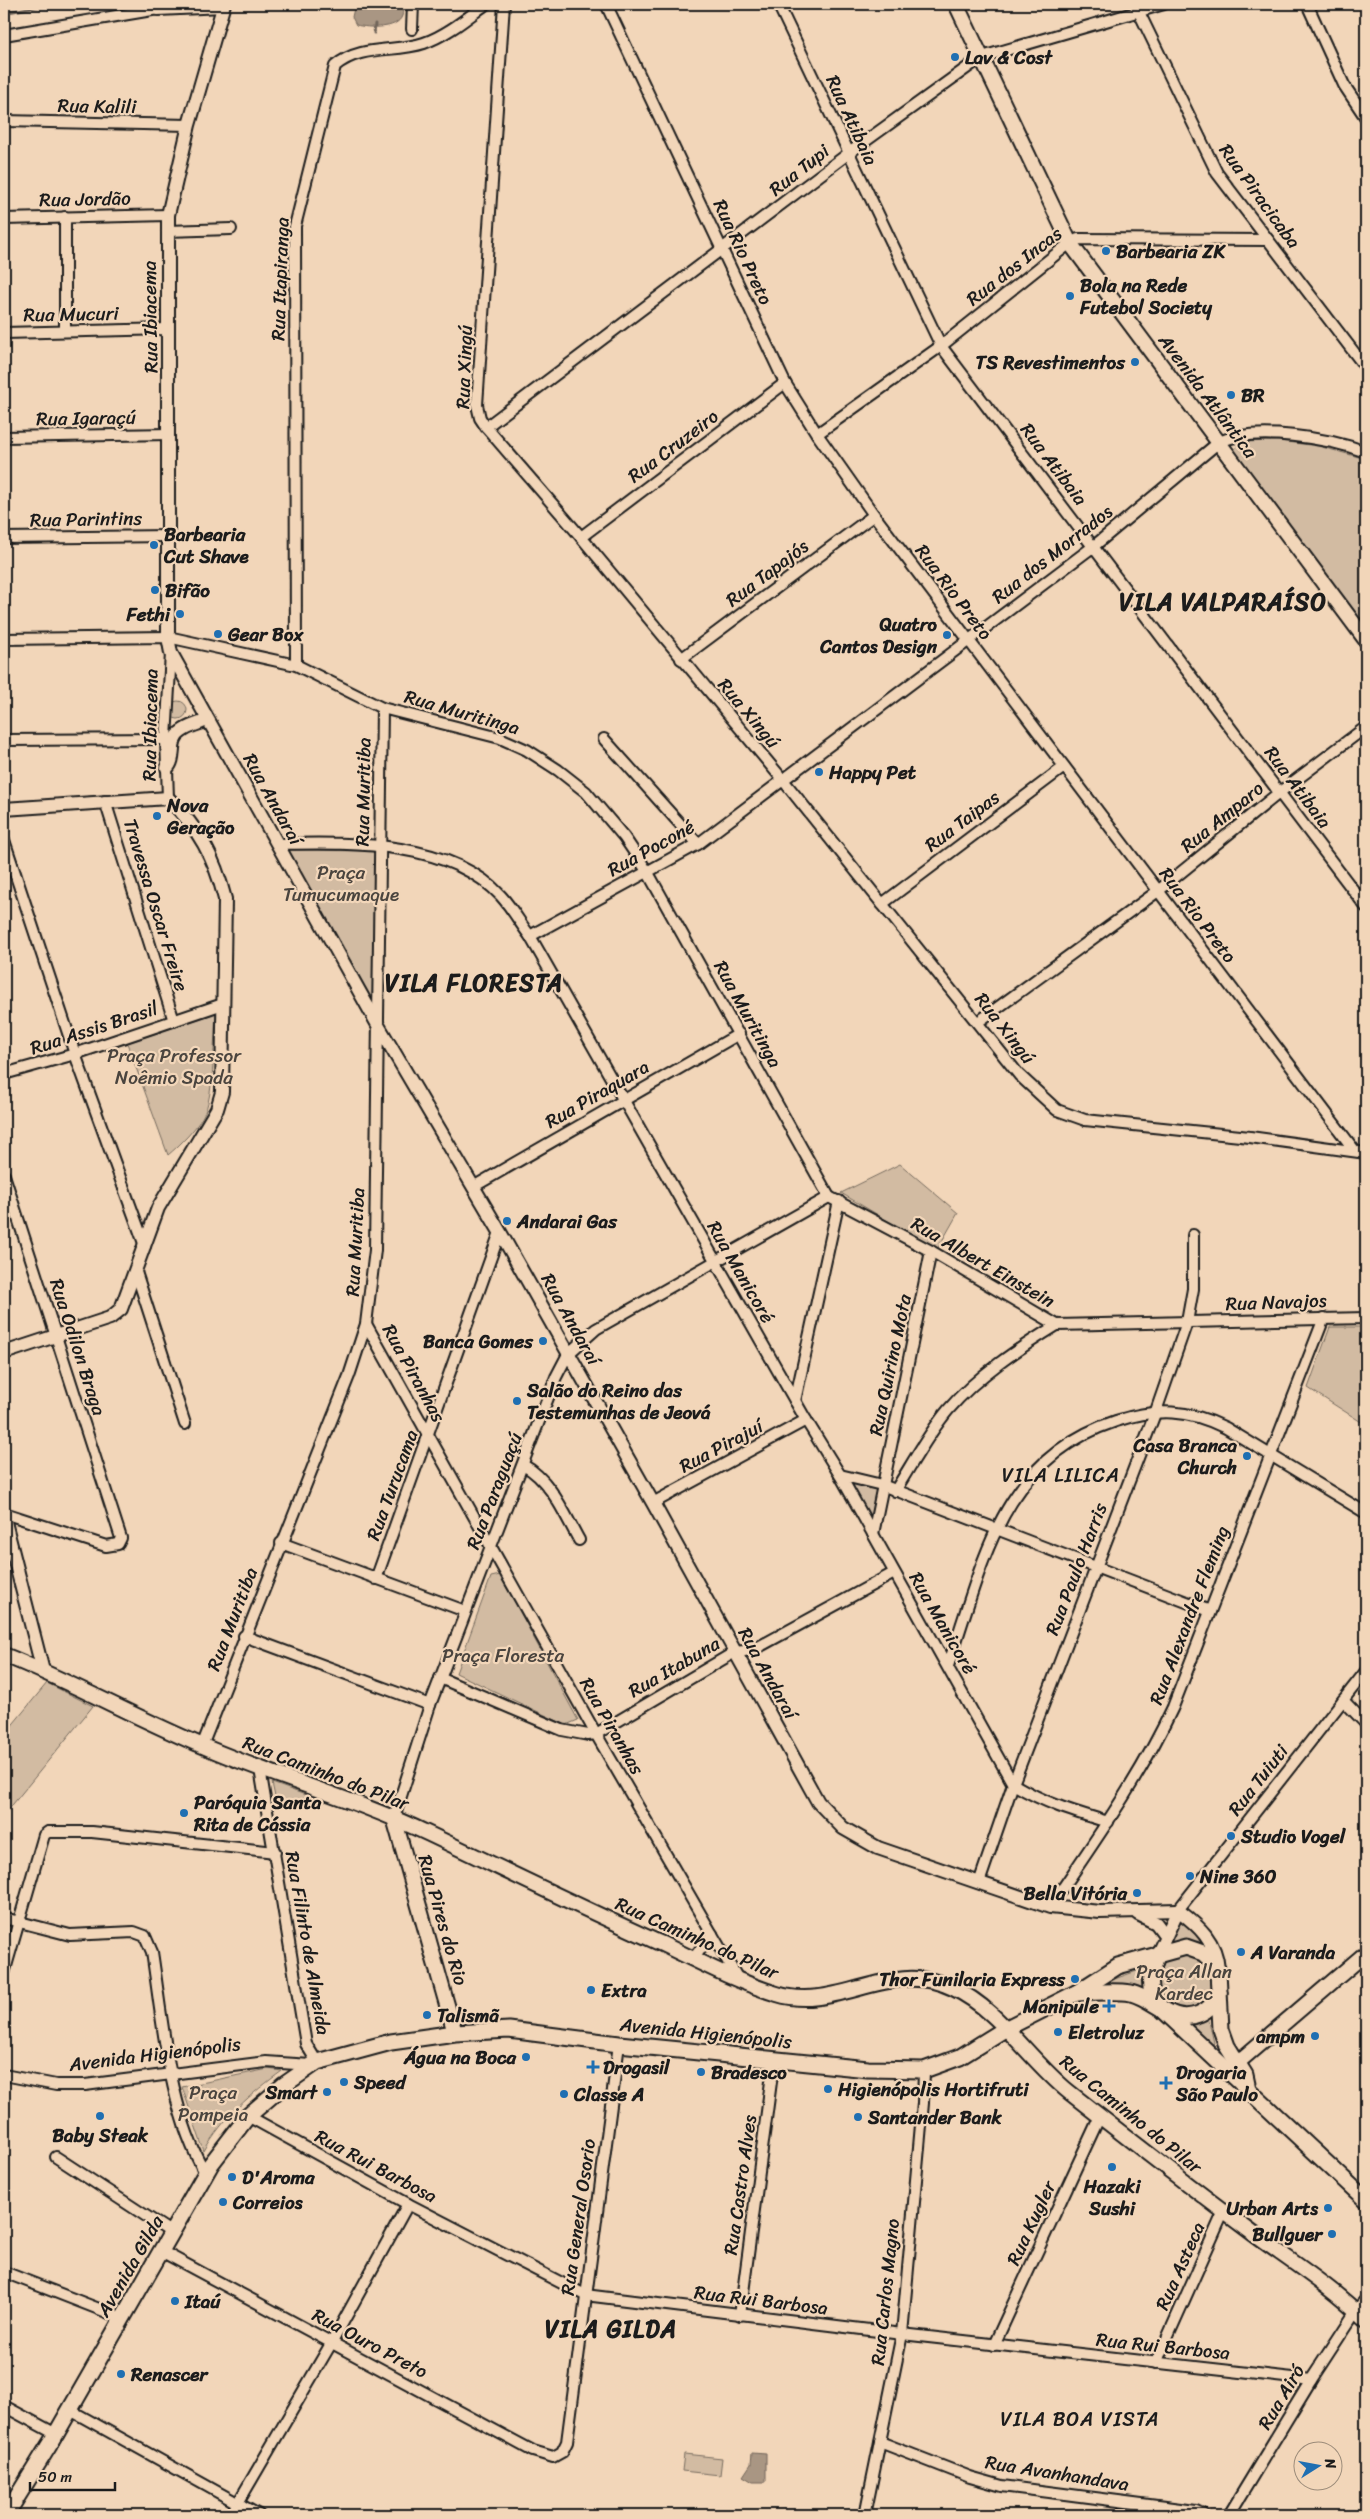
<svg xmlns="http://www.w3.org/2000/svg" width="1370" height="2519" font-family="Sriracha,sans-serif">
  <rect width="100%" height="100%" fill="#f2d6b9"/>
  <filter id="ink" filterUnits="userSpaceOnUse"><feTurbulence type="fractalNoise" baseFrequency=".02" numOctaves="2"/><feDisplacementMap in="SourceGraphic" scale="10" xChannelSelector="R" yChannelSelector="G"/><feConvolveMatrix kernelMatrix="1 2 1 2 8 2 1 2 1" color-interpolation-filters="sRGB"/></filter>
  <g filter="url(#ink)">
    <g fill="#d2bba2" stroke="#776c5f">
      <polygon points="1278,441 1318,446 1366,459 1366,620 1358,617 1234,451 1239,442"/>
      <circle cx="178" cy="710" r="9"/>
      <polygon points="287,850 375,851 373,1011"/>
      <path d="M216 1013C214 1037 214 1091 205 1112 199 1126 180 1145 168 1155L127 1043Z"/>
      <polygon points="900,1164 958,1213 937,1250 841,1193"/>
      <polygon points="1330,1327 1366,1327 1366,1425 1308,1388"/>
      <polygon points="845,1480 879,1488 872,1524"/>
      <polygon points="500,1575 578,1720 566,1725 456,1673 491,1577"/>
      <polygon points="47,1683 93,1706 4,1815 4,1735"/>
      <polygon points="272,1783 325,1802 277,1806"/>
      <polygon points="1180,1921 1199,1936 1200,1941 1169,1944"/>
      <circle cx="1184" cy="1982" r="28"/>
      <polygon points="1145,1968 1143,1977 1145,1989 1133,1985 1098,1985"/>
      <polygon points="1207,2012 1214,2043 1211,2046 1185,2022"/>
      <path d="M268 2069 282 2071C252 2093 222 2118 204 2151L182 2087Z"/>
      <polygon points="684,2454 722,2458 720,2475 682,2471"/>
    </g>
    <g fill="#a99683" stroke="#71655a">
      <path d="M355 4H403C403 8 403 13 402 16 397 30 368 28 356 25L352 17Z"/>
      <polygon points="752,2453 766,2454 766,2482 753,2482 743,2476 751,2464"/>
    </g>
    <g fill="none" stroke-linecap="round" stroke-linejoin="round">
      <g stroke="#71655a" stroke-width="3">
        <polyline points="4,13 48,4"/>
        <polyline points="374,33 375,24"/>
      </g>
      <g stroke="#1c1c1c" stroke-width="14">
        <g id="minor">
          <polyline points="504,4 477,405 480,418 486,427 581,537 783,780 1019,1075 1057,1110 1085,1120 1250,1137 1366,1153"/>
          <polyline points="606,4 785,383 817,434 874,515 1355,1151"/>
          <polyline points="778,4 941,346 1366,907"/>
          <polyline points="1135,4 1217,173 1366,368"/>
          <polyline points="1307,4 1344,85 1366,118"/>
          <polyline points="412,29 413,4"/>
          <polyline points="4,35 158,9"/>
          <polyline points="4,121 189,125"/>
          <polyline points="4,219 168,215"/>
          <polyline points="167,231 231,229"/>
          <polyline points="65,331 65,217"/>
          <polyline points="4,333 169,329"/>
          <polyline points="486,427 849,153 982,57 1164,4"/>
          <polyline points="817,434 941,346 1070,243 1078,239 1268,240"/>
          <polyline points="4,437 169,434"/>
          <polyline points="581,537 785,383"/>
          <polyline points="4,538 169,536"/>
          <polyline points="4,639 168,637 296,665 382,708 500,738 527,750 558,770 586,792 624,837 647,871 829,1197"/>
          <polyline points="681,659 874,515"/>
          <path d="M296 665 295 226 335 66C361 44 394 53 424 43 447 35 467 18 486 4"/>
          <polyline points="604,739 698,844"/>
          <polyline points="4,740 166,739"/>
          <polyline points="168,798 166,739 171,653"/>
          <polyline points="105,801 174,1021"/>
          <polyline points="4,840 75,1054 145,1246"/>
          <path d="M277 844C347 843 449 839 501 896 512 908 520 923 530 936L806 1420 840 1475 1013 1784C1047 1804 1071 1811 1108 1822"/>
          <polyline points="882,904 1064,767"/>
          <path d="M530 936 698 844 1094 546 1219 442C1256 426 1329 438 1366 452"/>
          <polyline points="978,1022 1158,891 1280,792 1366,727"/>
          <polyline points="4,1074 75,1054 223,1004"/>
          <polyline points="4,1175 121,1538 118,1544 106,1546 4,1513"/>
          <polyline points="473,1187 739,1034"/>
          <polyline points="829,1197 931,1251 1057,1325 1366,1318"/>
          <polyline points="136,1272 185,1424"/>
          <polyline points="366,1324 596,1734 738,1979"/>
          <polyline points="795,1401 839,1201"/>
          <path d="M523 1465C551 1480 564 1513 579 1540"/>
          <polyline points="840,1475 882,1485 1210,1611"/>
          <path d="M895 1491C912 1464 928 1434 948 1410 978 1375 1018 1349 1057 1325"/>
          <polyline points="653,1503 806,1420"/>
          <polyline points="873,1534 931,1251"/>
          <polyline points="281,1543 465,1611"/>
          <polyline points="376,1579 500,1232"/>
          <polyline points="244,1636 430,1705"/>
          <path d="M948 1666C983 1564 1000 1459 1116 1421 1157 1408 1188 1409 1226 1428L1366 1513"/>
          <polyline points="440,1678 562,1730 588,1735 596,1734 735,1652 753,1650 894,1573"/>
          <polyline points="1343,1700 1366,1724"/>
          <polyline points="202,1746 349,1376 366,1324 375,1250 382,708"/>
          <polyline points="260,1769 306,2044 317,2062"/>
          <polyline points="394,1818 430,1705 556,1377 568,1354 596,1329 829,1197"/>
          <polyline points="979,1883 1013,1784 1156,1411 1187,1322 1193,1289 1193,1235"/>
          <path d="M1050 1907C1094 1842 1140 1778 1173 1707L1324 1318"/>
          <polyline points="1178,1910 1366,1671"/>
          <path d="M4 1918 70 1935 134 1932 145 1936 152 1952C163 2023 169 2112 206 2174"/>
          <polyline points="693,1959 712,1934"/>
          <polyline points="4,1973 44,1835 48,1832 92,1832 275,1852"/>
          <polyline points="4,2075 56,2085 85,2085 266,2062 311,2065"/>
          <polyline points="248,2116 408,2204 585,2295 902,2334 1311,2380"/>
          <polyline points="56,2157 172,2233"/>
          <polyline points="161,2251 533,2451 553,2457 562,2452 567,2442 619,2044"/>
          <polyline points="4,2272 122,2318"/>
          <polyline points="740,2315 774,2059"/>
          <polyline points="994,2345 1100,2116"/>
          <polyline points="1156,2363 1224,2211"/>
          <polyline points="4,2406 56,2434"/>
          <polyline points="70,2410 259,2515"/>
          <polyline points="880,2442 970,2477 1002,2486 1196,2511 1204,2515"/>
          <polyline points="231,2515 332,2342 408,2204"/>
          <polyline points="865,2515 902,2334 923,2103 924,2070"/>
          <polyline points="1229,2515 1311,2380 1356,2311 1366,2299"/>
        </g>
      </g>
      <g stroke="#1c1c1c" stroke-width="16">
        <g id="tertiary">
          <polyline points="157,4 158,9 223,6"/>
          <polyline points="224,4 189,125 168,215 168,637 171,653 378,1025 500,1232 653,1503 818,1802 843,1828 878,1848 1050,1907 1100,1912 1178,1910"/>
          <path d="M167 768C177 759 168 740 181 732 188 726 199 724 207 720"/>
          <path d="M4 809 168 798C199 829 214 856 225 899L222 1092 217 1109 158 1208 121 1309 110 1318 4 1353"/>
          <polyline points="4,1518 43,1671"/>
          <path d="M1178 1910C1199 1926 1216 1941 1218 1969"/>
          <polyline points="1138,1914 1156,1923 1165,1935"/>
          <polyline points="1158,1953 1178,1910"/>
        </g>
      </g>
      <g stroke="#1c1c1c" stroke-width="18">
        <g id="secondary">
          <polyline points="956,4 1070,243 1366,640"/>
          <path d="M4 1655C72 1682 136 1718 203 1746 277 1778 356 1799 429 1834 507 1871 584 1909 662 1944 700 1962 737 1982 777 1994 837 2013 889 1958 953 1988 1000 2010 1029 2060 1069 2092 1130 2140 1192 2188 1255 2235 1292 2262 1333 2288 1366 2321"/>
          <polyline points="394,1818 455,2033"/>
          <polyline points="1236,2064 1366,1953"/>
        </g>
      </g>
      <g stroke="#1c1c1c" stroke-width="19">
        <g id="primary">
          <path d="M1158 1953C1150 1974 1145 1990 1161 2008"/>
          <path d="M1076 1993C1094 1993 1114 1990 1131 1993 1155 1999 1172 2025 1199 2014 1209 2010 1215 2003 1219 1992"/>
          <polyline points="1163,2010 1366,2200"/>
          <polyline points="6,2515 56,2434 211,2164 248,2116 284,2085 317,2062 391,2042 455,2033 509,2030 619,2044 868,2069 924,2070 960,2057 1005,2029 1076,1993 1118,1966 1186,1947 1203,1953 1212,1961 1218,1971 1221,2029 1227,2046 1245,2075 1248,2089"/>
        </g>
      </g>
      <use href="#minor" stroke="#f2d6b9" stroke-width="10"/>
      <use href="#tertiary" stroke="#f2d6b9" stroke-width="12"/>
      <use href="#secondary" stroke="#f2d6b9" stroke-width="14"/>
      <use href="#primary" stroke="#f2d6b9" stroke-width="15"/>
    </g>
  </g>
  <g fill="#1f6fb2" stroke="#f2d6b9" stroke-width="2">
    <circle cx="955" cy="57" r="5"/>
    <circle cx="1106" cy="251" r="5"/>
    <circle cx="1070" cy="296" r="5"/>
    <circle cx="1135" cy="362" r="5"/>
    <circle cx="1231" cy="395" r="5"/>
    <circle cx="154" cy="545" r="5"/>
    <circle cx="155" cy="590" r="5"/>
    <circle cx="180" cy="614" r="5"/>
    <circle cx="218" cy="634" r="5"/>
    <circle cx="947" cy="635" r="5"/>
    <circle cx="819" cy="772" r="5"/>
    <circle cx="157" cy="816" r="5"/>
    <circle cx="507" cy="1221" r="5"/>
    <circle cx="543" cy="1341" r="5"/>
    <circle cx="517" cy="1401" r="5"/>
    <circle cx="1247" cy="1456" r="5"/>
    <circle cx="184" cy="1813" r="5"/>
    <circle cx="1231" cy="1836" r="5"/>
    <circle cx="1190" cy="1876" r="5"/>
    <circle cx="1137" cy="1893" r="5"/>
    <circle cx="1241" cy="1952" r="5"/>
    <circle cx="1075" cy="1979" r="5"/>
    <circle cx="591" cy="1990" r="5"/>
    <path d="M1106.5 1998.5h5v5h5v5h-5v5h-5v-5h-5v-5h5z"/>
    <circle cx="427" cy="2015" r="5"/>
    <circle cx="1058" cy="2032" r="5"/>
    <circle cx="1315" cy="2036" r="5"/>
    <circle cx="526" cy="2057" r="5"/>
    <path d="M590.5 2059.5h5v5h5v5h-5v5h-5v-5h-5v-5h5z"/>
    <circle cx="701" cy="2072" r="5"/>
    <circle cx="344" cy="2082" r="5"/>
    <path d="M1163.5 2075.5h5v5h5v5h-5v5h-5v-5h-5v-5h5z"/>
    <circle cx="828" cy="2089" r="5"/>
    <circle cx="327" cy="2092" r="5"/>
    <circle cx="564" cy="2094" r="5"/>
    <circle cx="100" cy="2116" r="5"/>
    <circle cx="858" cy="2117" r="5"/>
    <circle cx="1112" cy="2167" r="5"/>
    <circle cx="232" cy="2177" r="5"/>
    <circle cx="223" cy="2202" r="5"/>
    <circle cx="1328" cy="2208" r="5"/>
    <circle cx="1332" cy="2234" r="5"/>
    <circle cx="175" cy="2301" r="5"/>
    <circle cx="121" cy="2374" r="5"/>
  </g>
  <g text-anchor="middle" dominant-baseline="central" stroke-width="4.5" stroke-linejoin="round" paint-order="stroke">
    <g font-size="19" font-weight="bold" fill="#1c1c1c" stroke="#f2d6b9" text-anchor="start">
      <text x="965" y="57">Lav &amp; Cost</text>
      <text x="1116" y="251">Barbearia ZK</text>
      <text x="1080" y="285">Bola na Rede<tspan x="1080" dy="22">Futebol Society</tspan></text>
      <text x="1125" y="362" text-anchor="end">TS Revestimentos</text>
      <text x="1241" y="395">BR</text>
      <text x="164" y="534">Barbearia<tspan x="164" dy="22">Cut Shave</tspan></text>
      <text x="165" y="590">Bifão</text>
      <text x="170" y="614" text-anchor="end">Fethi</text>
      <text x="937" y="624" text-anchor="end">Quatro<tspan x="937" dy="22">Cantos Design</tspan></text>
      <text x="228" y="634">Gear Box</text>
      <text x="829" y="772">Happy Pet</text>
      <text x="167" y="805">Nova<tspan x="167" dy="22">Geração</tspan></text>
      <text x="517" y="1221">Andarai Gas</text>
      <text x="533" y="1341" text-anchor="end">Banca Gomes</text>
      <text x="527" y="1390">Salão do Reino das<tspan x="527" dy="22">Testemunhas de Jeová</tspan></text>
      <text x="1237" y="1445" text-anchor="end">Casa Branca<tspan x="1237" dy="22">Church</tspan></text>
      <text x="194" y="1802">Paróquia Santa<tspan x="194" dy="22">Rita de Cássia</tspan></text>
      <text x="1241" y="1836">Studio Vogel</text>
      <text x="1200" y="1876">Nine 360</text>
      <text x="1127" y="1893" text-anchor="end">Bella Vitória</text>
      <text x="1251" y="1952">A Varanda</text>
      <text x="1065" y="1979" text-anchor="end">Thor Funilaria Express</text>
      <text x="601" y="1990">Extra</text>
      <text x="1099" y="2006" text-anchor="end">Manipule</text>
      <text x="437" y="2015">Talismã</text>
      <text x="1068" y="2032">Eletroluz</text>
      <text x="1305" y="2036" text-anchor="end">ampm</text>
      <text x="516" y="2057" text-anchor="end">Água na Boca</text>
      <text x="603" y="2067">Drogasil</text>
      <text x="711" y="2072">Bradesco</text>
      <text x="1176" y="2072">Drogaria<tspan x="1176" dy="22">São Paulo</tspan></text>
      <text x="354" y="2082">Speed</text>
      <text x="838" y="2089">Higienópolis Hortifruti</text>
      <text x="317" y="2092" text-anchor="end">Smart</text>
      <text x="574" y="2094">Classe A</text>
      <text x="868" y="2117">Santander Bank</text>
      <text x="100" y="2135" text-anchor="middle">Baby Steak</text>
      <text x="242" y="2177">D'Aroma</text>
      <text x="1112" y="2186" text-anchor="middle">Hazaki<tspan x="1112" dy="22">Sushi</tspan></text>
      <text x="233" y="2202">Correios</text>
      <text x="1318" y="2208" text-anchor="end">Urban Arts</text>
      <text x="1322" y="2234" text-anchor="end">Bullguer</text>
      <text x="185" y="2301">Itaú</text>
      <text x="131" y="2374">Renascer</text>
    </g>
    <g font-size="19" fill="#1c1c1c" stroke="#f2d6b9">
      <text transform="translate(97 106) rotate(1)">Rua Kalili</text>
      <text transform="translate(852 120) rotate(65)">Rua Atibaia</text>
      <text transform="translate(799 170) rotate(-38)">Rua Tupi</text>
      <text transform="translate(1260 196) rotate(54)">Rua Piracicaba</text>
      <text transform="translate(85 199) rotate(-1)">Rua Jordão</text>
      <text transform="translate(743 252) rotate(65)">Rua Rio Preto</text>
      <text transform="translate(1014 266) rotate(-38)">Rua dos Incas</text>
      <text transform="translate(280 279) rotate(-88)">Rua Itapiranga</text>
      <text transform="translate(71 314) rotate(-1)">Rua Mucuri</text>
      <text transform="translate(150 317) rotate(-91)">Rua Ibiacema</text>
      <text transform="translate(464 367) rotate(-88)">Rua Xingú</text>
      <text transform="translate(1208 396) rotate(53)">Avenida Atlântica</text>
      <text transform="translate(86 418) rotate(-1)">Rua Igaraçú</text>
      <text transform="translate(673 446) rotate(-37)">Rua Cruzeiro</text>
      <text transform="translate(1054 464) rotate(53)">Rua Atibaia</text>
      <text transform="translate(86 519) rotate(-1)">Rua Parintins</text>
      <text transform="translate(1052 554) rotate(-38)">Rua dos Morrados</text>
      <text transform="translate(767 573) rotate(-37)">Rua Tapajós</text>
      <text transform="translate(954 592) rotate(53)">Rua Rio Preto</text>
      <text transform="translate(462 712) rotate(16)">Rua Muritinga</text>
      <text transform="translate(749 713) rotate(50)">Rua Xingú</text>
      <text transform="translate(150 725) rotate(-89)">Rua Ibiacema</text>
      <text transform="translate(1298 787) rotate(53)">Rua Atibaia</text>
      <text transform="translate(363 792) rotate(-89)">Rua Muritiba</text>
      <text transform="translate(273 799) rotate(61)">Rua Andaraí</text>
      <text transform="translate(1222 817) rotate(-39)">Rua Amparo</text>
      <text transform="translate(962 821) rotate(-37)">Rua Taipas</text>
      <text transform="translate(651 848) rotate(-29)">Rua Poconé</text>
      <text transform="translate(156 905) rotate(73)">Travessa Oscar Freire</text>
      <text transform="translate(1198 915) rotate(53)">Rua Rio Preto</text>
      <text transform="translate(748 1014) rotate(61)">Rua Muritinga</text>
      <text transform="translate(94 1028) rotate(-18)">Rua Assis Brasil</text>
      <text transform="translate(1005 1028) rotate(52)">Rua Xingú</text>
      <text transform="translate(597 1094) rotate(-30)">Rua Piraquara</text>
      <text transform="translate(355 1242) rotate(-87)">Rua Muritiba</text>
      <text transform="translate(983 1262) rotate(30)">Rua Albert Einstein</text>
      <text transform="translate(741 1272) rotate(60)">Rua Manicoré</text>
      <text transform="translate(1276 1302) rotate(-2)">Rua Navajos</text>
      <text transform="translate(571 1319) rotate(61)">Rua Andaraí</text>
      <text transform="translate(78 1347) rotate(72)">Rua Odilon Braga</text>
      <text transform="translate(890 1365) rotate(-78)">Rua Quirino Mota</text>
      <text transform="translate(414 1373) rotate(61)">Rua Piranhas</text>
      <text transform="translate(721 1446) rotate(-28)">Rua Pirajuí</text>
      <text transform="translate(392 1485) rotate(-70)">Rua Turucama</text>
      <text transform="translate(494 1491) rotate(-69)">Rua Paraguaçú</text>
      <text transform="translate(1076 1569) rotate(-69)">Rua Paulo Harris</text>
      <text transform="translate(1189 1615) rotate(-69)">Rua Alexandre Fleming</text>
      <text transform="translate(232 1619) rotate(-69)">Rua Muritiba</text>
      <text transform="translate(943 1623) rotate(60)">Rua Manicoré</text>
      <text transform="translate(674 1667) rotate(-30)">Rua Itabuna</text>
      <text transform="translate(768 1673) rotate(61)">Rua Andaraí</text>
      <text transform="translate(612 1726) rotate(60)">Rua Piranhas</text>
      <text transform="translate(326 1773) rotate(21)">Rua Caminho do Pilar</text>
      <text transform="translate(1258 1780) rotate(-52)">Rua Tuiuti</text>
      <text transform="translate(443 1920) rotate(74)">Rua Pires do Rio</text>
      <text transform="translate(697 1938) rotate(24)">Rua Caminho do Pilar</text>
      <text transform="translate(308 1943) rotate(80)">Rua Filinto de Almeida</text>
      <text transform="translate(706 2033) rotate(6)">Avenida Higienópolis</text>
      <text transform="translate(155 2054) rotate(-7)">Avenida Higienópolis</text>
      <text transform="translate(1131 2114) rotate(39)">Rua Caminho do Pilar</text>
      <text transform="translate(376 2166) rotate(28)">Rua Rui Barbosa</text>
      <text transform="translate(740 2185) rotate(-82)">Rua Castro Alves</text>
      <text transform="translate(578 2217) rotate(-82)">Rua General Osorio</text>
      <text transform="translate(1031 2223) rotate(-65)">Rua Kugler</text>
      <text transform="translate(130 2266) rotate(-60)">Avenida Gilda</text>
      <text transform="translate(1180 2266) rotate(-66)">Rua Asteca</text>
      <text transform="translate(885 2292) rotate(-84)">Rua Carlos Magno</text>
      <text transform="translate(761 2300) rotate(7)">Rua Rui Barbosa</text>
      <text transform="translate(370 2343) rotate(28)">Rua Ouro Preto</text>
      <text transform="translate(1163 2346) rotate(6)">Rua Rui Barbosa</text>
      <text transform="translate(1281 2397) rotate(-59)">Rua Airó</text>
      <text transform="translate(1057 2473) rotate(9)">Rua Avanhandava</text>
    </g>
    <g font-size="19" fill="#4a443e" stroke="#f2d6b9">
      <text x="341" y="872">Praça<tspan x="341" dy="22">Tumucumaque</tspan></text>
      <text x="174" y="1055">Praça Professor<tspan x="174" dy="22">Noêmio Spada</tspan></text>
      <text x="503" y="1655">Praça Floresta</text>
      <text x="1184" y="1971">Praça Allan<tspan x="1184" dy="22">Kardec</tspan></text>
      <text x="213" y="2092">Praça<tspan x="213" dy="22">Pompeia</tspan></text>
    </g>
    <g font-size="20" letter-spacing="1" fill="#1c1c1c" stroke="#f2d6b9">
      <text x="1061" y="1475">VILA LILICA</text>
      <text x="1080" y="2419">VILA BOA VISTA</text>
    </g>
    <g font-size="24" font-weight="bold" letter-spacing="1" fill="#1c1c1c" stroke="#f2d6b9">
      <text x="1223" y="602">VILA VALPARAÍSO</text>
      <text x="474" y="983">VILA FLORESTA</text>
      <text x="611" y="2329">VILA GILDA</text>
    </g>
  </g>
  <rect width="1370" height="2519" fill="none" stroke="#f2d6b9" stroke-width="20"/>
  <rect x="10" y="10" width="1350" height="2499" fill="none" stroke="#1c1c1c" stroke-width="2" filter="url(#ink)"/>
  <g transform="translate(1318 2466) rotate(79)"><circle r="24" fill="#f2d6b9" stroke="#9c8c7a"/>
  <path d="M0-4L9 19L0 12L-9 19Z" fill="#1f6fb2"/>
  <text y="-8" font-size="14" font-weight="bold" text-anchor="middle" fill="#1c1c1c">N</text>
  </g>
  <path d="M30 2482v8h85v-8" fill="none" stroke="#1c1c1c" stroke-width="2.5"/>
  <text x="38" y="2482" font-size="15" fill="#1c1c1c" stroke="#f2d6b9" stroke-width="4" paint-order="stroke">50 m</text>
</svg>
